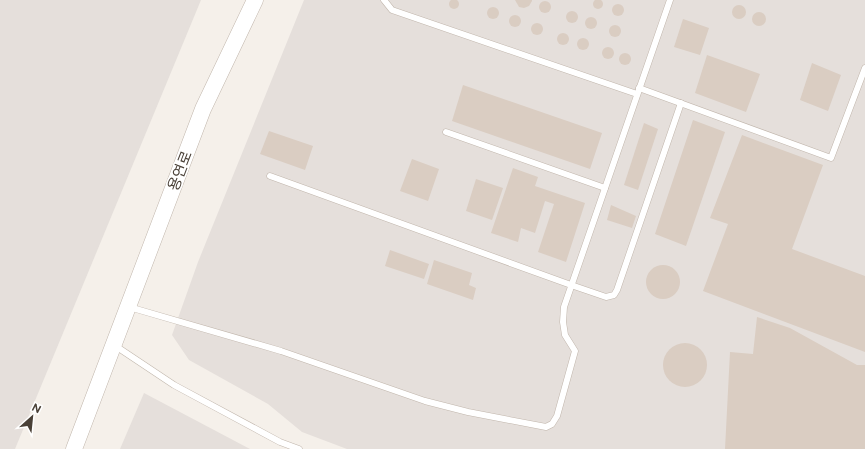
<svg xmlns="http://www.w3.org/2000/svg" width="865" height="449" font-family="Figtree,'Noto Sans KR',sans-serif">
  <rect width="100%" height="100%" fill="#f5f0ea"/>
  <g fill="#e5dfdb">
    <polygon points="0,0 201,0 15,449 0,449"/>
    <polygon points="304,0 865,0 865,449 347,449 302,432 268,404 189,360 172,335 198,262"/>
    <polygon points="144,393 250,449 120,449"/>
  </g>
  <g fill="#dacdc2">
    <circle cx="598" cy="4" r="5"/>
    <circle cx="454" cy="4" r="5"/>
    <polygon points="515,0 532,0 532,1 529,6 524,8 519,7"/>
    <circle cx="545" cy="7" r="6"/>
    <circle cx="618" cy="10" r="6"/>
    <circle cx="739" cy="12" r="7"/>
    <circle cx="493" cy="13" r="6"/>
    <circle cx="572" cy="17" r="6"/>
    <circle cx="759" cy="19" r="7"/>
    <circle cx="515" cy="21" r="6"/>
    <circle cx="591" cy="23" r="6"/>
    <polygon points="683,19 709,28 700,55 674,47"/>
    <circle cx="537" cy="29" r="6"/>
    <circle cx="615" cy="31" r="6"/>
    <circle cx="563" cy="39" r="6"/>
    <circle cx="583" cy="44" r="6"/>
    <circle cx="608" cy="53" r="6"/>
    <circle cx="625" cy="59" r="6"/>
    <polygon points="707,55 760,74 746,112 695,93"/>
    <polygon points="812,63 841,75 828,111 800,100"/>
    <polygon points="463,85 602,133 590,169 452,121"/>
    <polygon points="693,120 725,132 686,246 655,234"/>
    <polygon points="644,123 658,129 638,190 624,185"/>
    <polygon points="269,131 313,146 305,170 260,154"/>
    <polygon points="742,135 823,165 792,249 865,276 865,352 703,291 728,224 710,218"/>
    <polygon points="412,159 439,169 428,201 400,191"/>
    <polygon points="513,168 538,177 535,186 585,203 566,262 538,252 554,204 545,201 535,233 521,228 518,242 491,233"/>
    <polygon points="476,179 503,188 492,220 466,211"/>
    <polygon points="611,205 636,216 632,228 607,220"/>
    <polygon points="390,250 429,264 424,279 385,266"/>
    <polygon points="434,260 472,273 469,285 476,288 473,300 427,284"/>
    <circle cx="663" cy="282" r="17"/>
    <polygon points="757,317 790,328 857,365 865,365 865,449 725,449 730,352 753,354"/>
    <circle cx="685" cy="365" r="22"/>
  </g>
  <g fill="none" stroke-linecap="round" stroke-linejoin="round">
    <g stroke="#c1b6ac" stroke-width="7">
      <g id="service">
        <polyline points="384,0 392,10 637,94"/>
        <polyline points="639,88 831,158 865,68"/>
        <polyline points="446,132 605,188"/>
        <polyline points="270,176 571,285 606,297 614,295 617,290 681,103"/>
        <polyline points="129,307 281,351 425,401 468,412 546,427 552,424 557,416 575,351 565,335 563,322 564,307 670,0"/>
        <polyline points="114,345 174,385 280,442 299,449"/>
      </g>
    </g>
    <g stroke="#c1b6ac" stroke-width="17">
      <polyline id="tertiary" points="74,449 203,109 255,0"/>
    </g>
    <use href="#service" stroke="#fff" stroke-width="6"/>
    <use href="#tertiary" stroke="#fff" stroke-width="16"/>
  </g>
  <g text-anchor="middle" dominant-baseline="central" stroke-width="3" stroke-linejoin="round" paint-order="stroke">
    <g font-size="15" fill="#494037" stroke="#fff">
      <text transform="translate(180 171) rotate(-69)">용연로</text>
    </g>
  </g>
  <g transform="translate(32 417) rotate(27)" stroke="#ffffff" stroke-width="3" paint-order="stroke">
  <path d="M0-3L7 15L0 10L-7 15Z" fill="#494037"/>
  <text y="-6" font-size="11" font-weight="bold" text-anchor="middle" fill="#494037">N</text>
  </g>
</svg>
